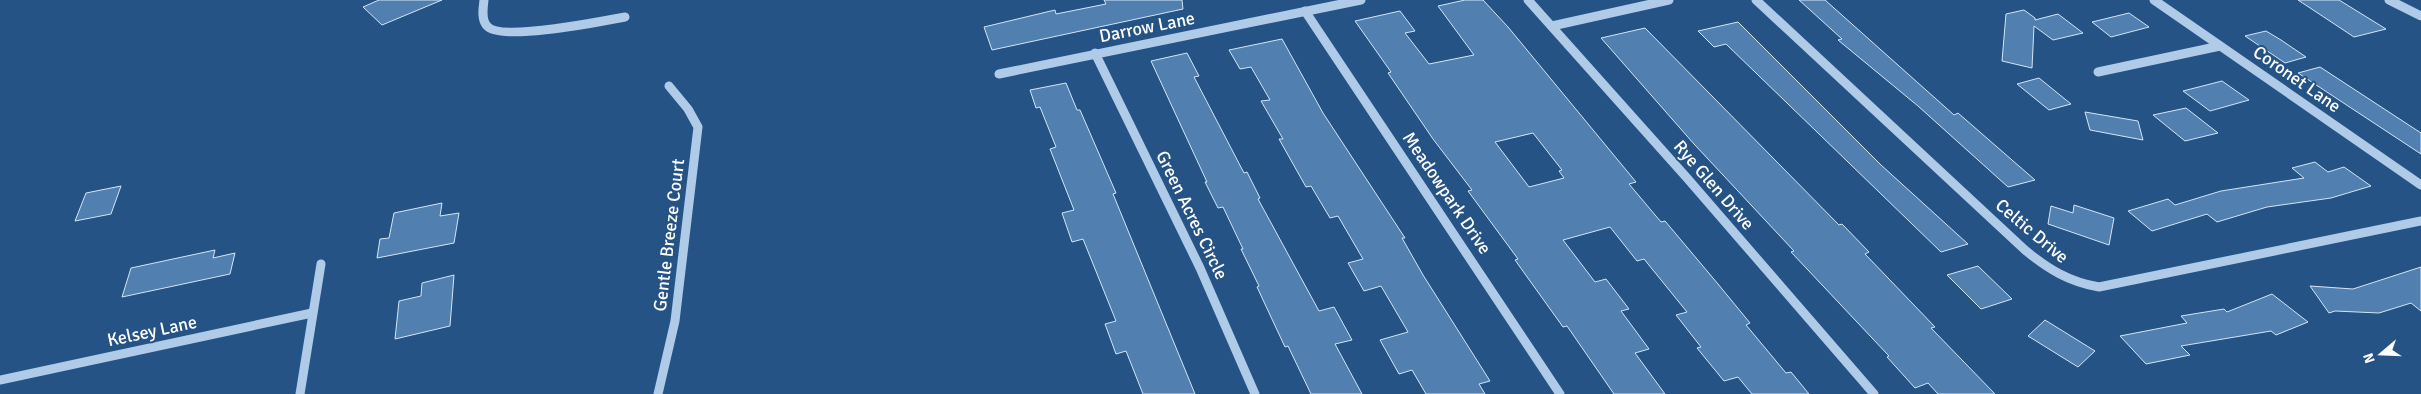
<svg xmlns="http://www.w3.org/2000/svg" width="2421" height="394" font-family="Signika,sans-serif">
  <rect width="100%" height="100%" fill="#255386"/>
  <g fill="#5180b0" stroke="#d3e5f7" fill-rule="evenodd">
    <polygon points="379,0 442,0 382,25 363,7"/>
    <polygon points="1104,0 1182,0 1183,9 992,50 984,27 1055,10 1056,14 1106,4"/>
    <path d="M1465 0H1483L1508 27 1636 182 1629 184 1661 222 1665 221 1718 284 1750 323 1746 325 1786 373 1791 372 1809 394H1752L1738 377 1724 381 1697 348 1701 347 1676 315 1687 312 1644 259 1637 261 1610 227 1563 240 1595 282 1606 279 1629 309 1621 311 1649 349 1635 353 1665 394H1614L1567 326 1563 327 1515 260 1518 259 1468 191 1472 190 1433 139 1388 73 1391 72 1355 21 1400 11 1415 31 1405 33 1429 64 1474 55 1438 6ZM1533 133 1562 170 1559 171 1564 178 1529 187 1495 142Z"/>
    <polygon points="1799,0 1825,0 1954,115 1958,113 2035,180 2008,187 1918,106 1838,40 1842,39"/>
    <polygon points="2298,0 2339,0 2386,29 2354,37"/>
    <polygon points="2024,10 2035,18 2035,20 2058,14 2083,33 2053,40 2034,26 2032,68 2002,61 2006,14"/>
    <polygon points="2129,13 2149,27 2111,37 2092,22"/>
    <polygon points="1738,22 1881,165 1968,244 1941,252 1726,44 1714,47 1698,31"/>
    <polygon points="1645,28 1839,225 1842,224 1869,252 1865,254 1935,327 1931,328 1995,394 1938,394 1928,383 1915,388 1887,357 1889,356 1791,252 1794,251 1694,144 1601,38"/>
    <polygon points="2266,31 2281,40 2306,57 2285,63 2245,36"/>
    <polygon points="1282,39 1323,113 1405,238 1402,238 1423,275 1490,381 1479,384 1485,394 1426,394 1412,370 1399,374 1380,340 1408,332 1381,286 1364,291 1348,263 1363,259 1338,216 1330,218 1311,186 1306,187 1279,139 1283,139 1261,101 1270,100 1251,67 1240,69 1229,50"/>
    <polygon points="1187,53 1199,76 1194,77 1244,173 1247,172 1260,198 1258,199 1319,311 1334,307 1352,340 1335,344 1362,394 1311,394 1288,346 1285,347 1257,287 1259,286 1241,249 1243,249 1223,207 1218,208 1205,182 1207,182 1151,61"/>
    <polygon points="2320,67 2421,133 2421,154 2298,73"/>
    <polygon points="2039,78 2071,104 2049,110 2017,84"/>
    <polygon points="2222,81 2249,100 2210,111 2183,91"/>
    <polygon points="1066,83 1077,110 1080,110 1116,193 1113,194 1195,394 1143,394 1126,351 1116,354 1105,324 1116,321 1083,239 1072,242 1062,213 1074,210 1050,149 1056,147 1040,107 1036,108 1030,90"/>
    <polygon points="2186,108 2218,133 2185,141 2153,115"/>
    <polygon points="2085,112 2138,121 2143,140 2090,130"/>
    <polygon points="2315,162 2328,172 2344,167 2371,186 2331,198 2267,207 2217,222 2207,214 2152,231 2128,211 2168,199 2175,205 2221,191 2304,178 2292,168"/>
    <polygon points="121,186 111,214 75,221 86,193"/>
    <polygon points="442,203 440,216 459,213 454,243 377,258 380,239 389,238 394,213"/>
    <polygon points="2074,205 2114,218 2109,245 2048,224 2051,206 2073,213"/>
    <polygon points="215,250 213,258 235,253 230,274 122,297 131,268"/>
    <polygon points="1978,266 2012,299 1981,309 1947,275"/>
    <polygon points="2421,267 2421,311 2411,303 2379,313 2335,311 2329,313 2310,286 2353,289"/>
    <polygon points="454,275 450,326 395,339 399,301 421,296 422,283"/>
    <polygon points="2272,294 2308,322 2276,335 2271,331 2181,346 2190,355 2146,364 2120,336 2187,323 2181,316 2224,309 2227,312"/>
    <polygon points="2045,320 2095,351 2078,367 2028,336"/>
  </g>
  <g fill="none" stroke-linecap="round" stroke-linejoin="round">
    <g stroke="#afcbe8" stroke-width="9">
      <path d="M484 0C483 8 481 20 487 26 500 42 603 21 625 17"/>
      <polyline points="1528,0 1687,178 1874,394"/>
      <path d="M1756 0 2025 250C2048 269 2069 282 2099 287L2421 221"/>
      <polyline points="2154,0 2421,185"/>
      <polyline points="2389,0 2421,16"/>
      <polyline points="1305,11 1560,394"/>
      <polyline points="1552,26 1669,0"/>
      <polyline points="1095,53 1200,268 1255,394"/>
      <polyline points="2098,72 2220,46"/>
      <polyline points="999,74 1361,0"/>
      <polyline points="0,380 312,313"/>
      <polyline points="300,394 321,264"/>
      <polyline points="658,394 675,321 698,127 688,109 669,86"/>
    </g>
  </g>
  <g text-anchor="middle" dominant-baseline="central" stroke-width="4" stroke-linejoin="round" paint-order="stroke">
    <g font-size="18" fill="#fff" stroke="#255386">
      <text transform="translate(1147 27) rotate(-11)">Darrow Lane</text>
      <text transform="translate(2297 79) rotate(35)">Coronet Lane</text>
      <text transform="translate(1714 185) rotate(49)">Rye Glen Drive</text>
      <text transform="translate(1447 193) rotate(56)">Meadowpark Drive</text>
      <text transform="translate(1192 215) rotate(64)">Green Acres Circle</text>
      <text transform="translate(2032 231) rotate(40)">Celtic Drive</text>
      <text transform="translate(669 235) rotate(-83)">Gentle Breeze Court</text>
      <text transform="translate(152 331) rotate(-12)">Kelsey Lane</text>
    </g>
  </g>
  <g transform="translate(2381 354) rotate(251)" stroke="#255386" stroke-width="4" paint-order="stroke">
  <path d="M0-4L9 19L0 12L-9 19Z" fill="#ffffff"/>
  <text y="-8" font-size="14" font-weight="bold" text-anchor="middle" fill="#ffffff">N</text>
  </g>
</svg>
